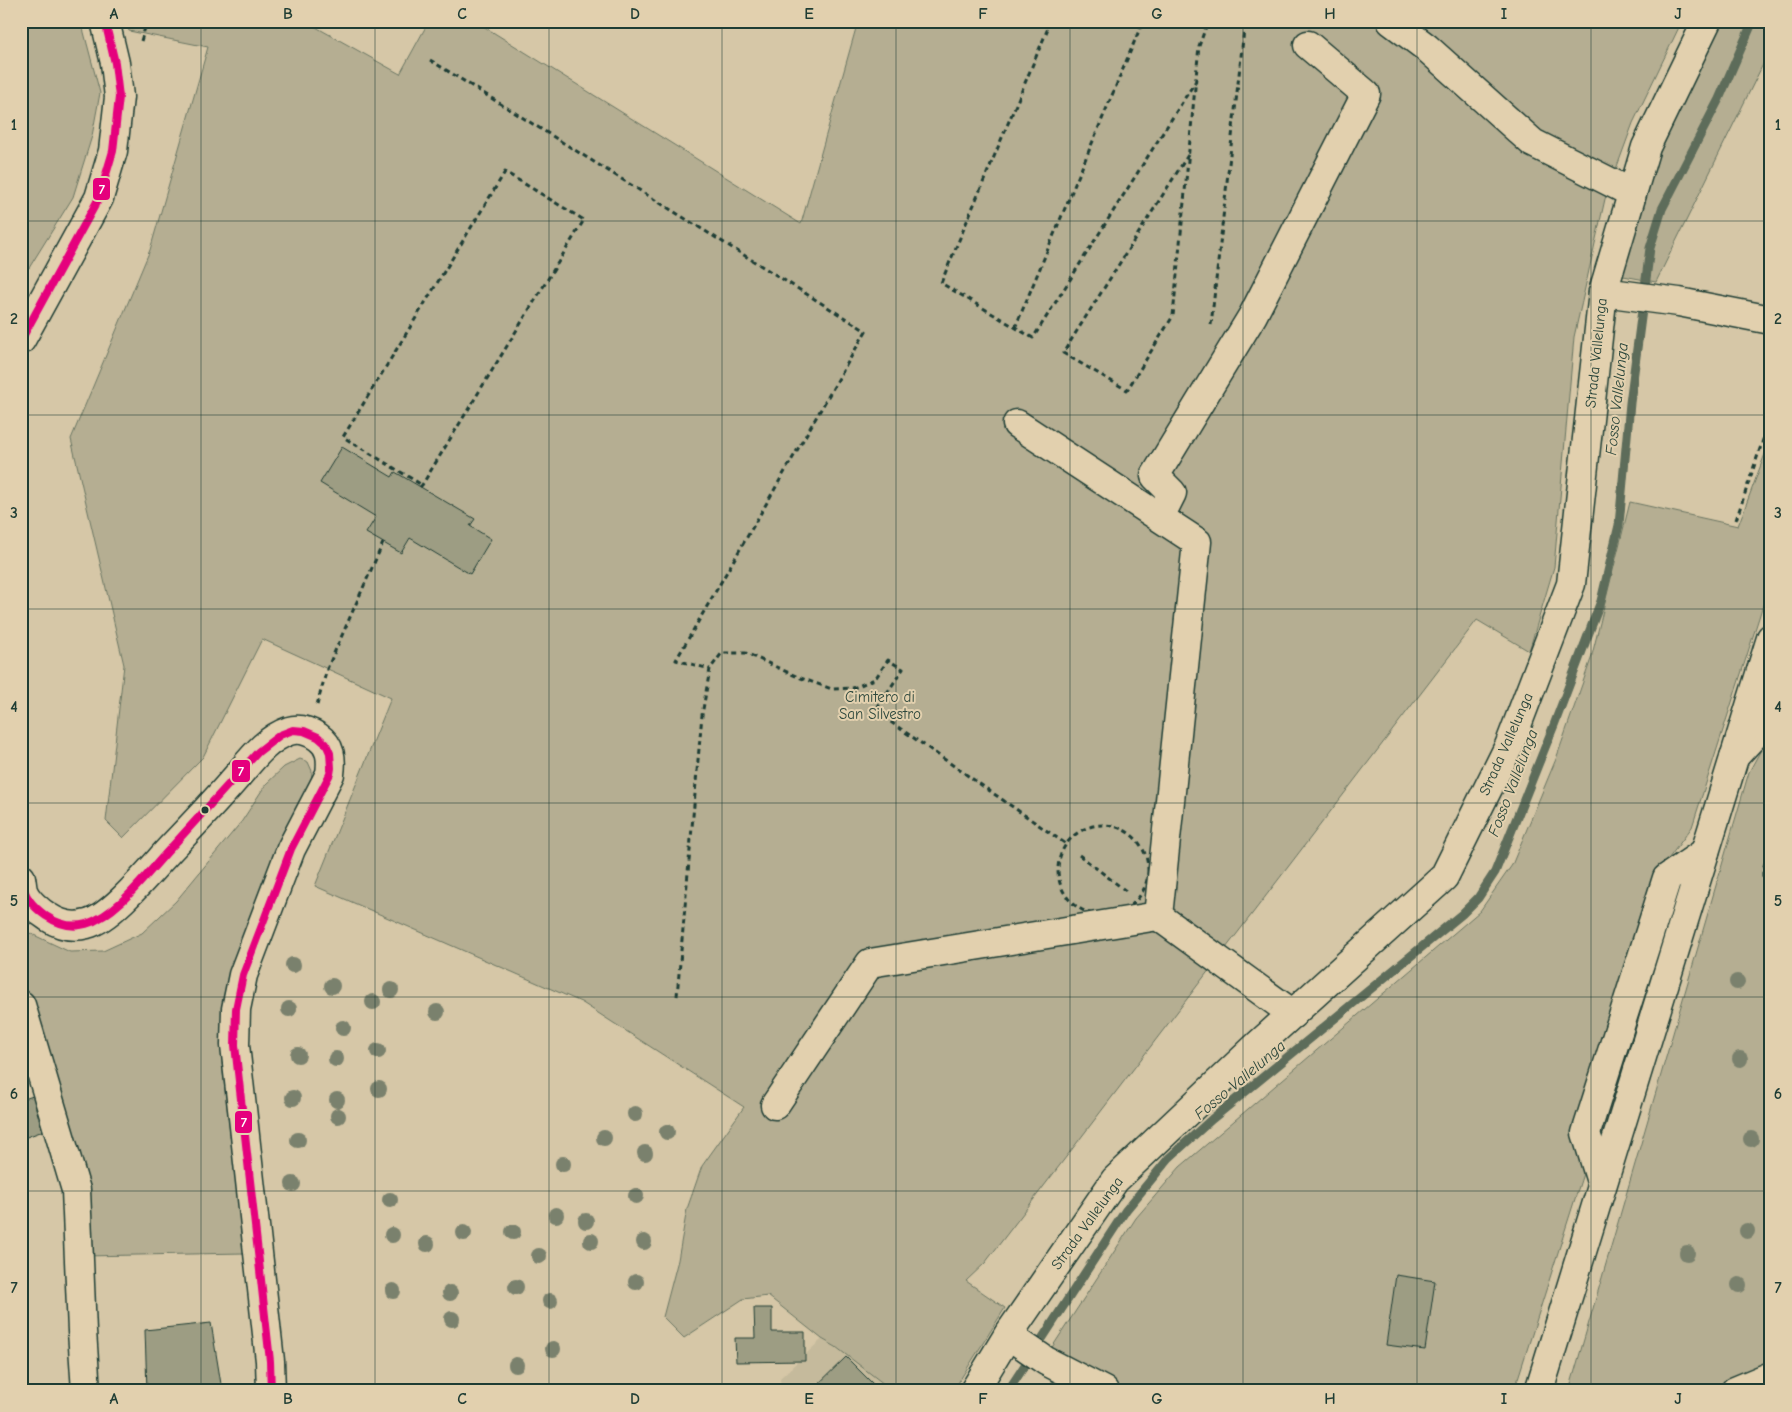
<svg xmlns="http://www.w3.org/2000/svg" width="1792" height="1412" font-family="'Comic Neue',sans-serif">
  <rect width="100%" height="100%" fill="#d6c7a7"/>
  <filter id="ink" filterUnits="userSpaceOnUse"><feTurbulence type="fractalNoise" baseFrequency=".02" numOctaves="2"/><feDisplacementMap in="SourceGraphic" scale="10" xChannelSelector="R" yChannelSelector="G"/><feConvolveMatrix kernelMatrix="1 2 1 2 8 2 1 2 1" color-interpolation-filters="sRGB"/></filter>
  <g filter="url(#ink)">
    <polygon fill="#c5ba9c" points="822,1339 836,1347 893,1391 781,1391 780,1378"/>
    <g fill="#b5ae92" stroke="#6a7663">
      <polygon points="21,21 81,21 100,93 92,136 73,197 29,268 21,268"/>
      <polygon points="125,21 305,21 400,74 429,21 475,21 801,224 858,21 1682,21 1633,123 1605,199 1574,337 1554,567 1529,651 1477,620 985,1263 966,1281 1005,1308 953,1391 893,1391 836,1347 822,1339 768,1296 743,1299 684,1338 663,1317 678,1260 687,1209 702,1166 744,1107 581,1002 315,886 391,698 262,639 203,757 123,838 106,821 124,665 71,439 150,250 208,47 129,31"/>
      <polygon points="1722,21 1771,21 1771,48 1656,282 1618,275 1657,158"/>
      <polygon points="1771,438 1771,580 1692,827 1666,862 1582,1123 1587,1161 1514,1391 1125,1391 1049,1352 1136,1218 1180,1167 1480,911 1512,865 1556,759 1591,659 1630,502 1738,526"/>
      <polygon points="1771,731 1771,1372 1710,1391 1569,1391 1749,772"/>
      <polygon points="300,759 308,762 312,771 311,783 286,831 248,921 224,999 222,1064 244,1253 84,1256 35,1027 21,984 21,929 70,952 103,951 142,933 176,901 242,821 266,784 284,767"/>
    </g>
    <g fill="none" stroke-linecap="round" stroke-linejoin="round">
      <polyline stroke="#5d6c5a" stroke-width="9" points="1008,1391 1126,1210 1169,1158 1212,1119 1462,914 1478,898 1495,872 1554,725 1601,601 1619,525 1630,403 1650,248 1662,209 1719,99 1753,21"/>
    </g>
    <g fill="#9d9d83" stroke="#1f3d34">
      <polygon points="342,447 392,477 395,472 475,519 470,526 491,539 470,574 410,538 401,553 366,533 376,517 320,483"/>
      <polygon points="42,1093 46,1130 21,1139 21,1100"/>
      <polygon points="1396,1275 1435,1281 1425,1350 1386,1345"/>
      <polygon points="754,1308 772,1308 772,1332 805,1332 805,1361 736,1362 735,1338 755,1338"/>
      <polygon points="211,1323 221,1384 208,1389 208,1391 147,1391 145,1330"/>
      <polygon points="846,1357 880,1391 811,1391"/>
    </g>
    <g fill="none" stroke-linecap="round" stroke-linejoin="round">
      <g stroke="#1f3d34" stroke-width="31">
        <g id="minor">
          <polyline points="1391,21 1427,48 1533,143 1632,193"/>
          <polyline points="1603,292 1679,302 1771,320"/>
          <polyline points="21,340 99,198 113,151 119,97 115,63 105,21"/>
          <polyline points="1017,424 1197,542 1158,916"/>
          <polyline points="1160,517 1172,493 1155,476 1253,315 1366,94 1308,45"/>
          <polyline points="1734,757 1771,717"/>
          <path d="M21 878C22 882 22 889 24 893 28 902 40 912 48 917 60 925 73 928 87 924 112 918 153 867 171 848 192 826 213 804 233 781 249 763 265 739 289 731 299 728 309 731 318 737 331 746 332 759 330 774L291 849 243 975 236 1009 235 1045 270 1361 271 1391"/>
          <polyline points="21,1005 76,1190 82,1331 86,1391"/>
          <polyline points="775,1105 870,963 1158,916 1293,1014"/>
          <polyline points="1602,1185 1586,1133 1667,878 1705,852"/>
          <polyline points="1008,1335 1046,1361 1104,1391"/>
          <polyline points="974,1391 1008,1335 1115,1180 1258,1045 1444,877 1509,746 1571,584 1603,292 1646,147 1707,21"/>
          <polyline points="1735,1391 1771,1376"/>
        </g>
      </g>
      <g stroke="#1f3d34" stroke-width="31">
        <polyline id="highway" points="1539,1391 1771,638"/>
      </g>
      <g stroke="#1f3d34" stroke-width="3" stroke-dasharray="5 4" stroke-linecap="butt">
        <polyline points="1051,21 941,283 1033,338 1195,82"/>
        <polyline points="141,41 147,21"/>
        <polyline points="430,60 866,331 676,660 710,669"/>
        <polyline points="1188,155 1063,353 1127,390 1173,316 1199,46 1208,21"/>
        <polyline points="1211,325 1245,21"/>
        <polyline points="1015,328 1143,21"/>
        <polyline points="420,487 422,485 584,220 505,172 343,437 422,485"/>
        <polyline points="1736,520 1771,416"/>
        <polyline points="317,705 327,669 383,543"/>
        <circle cx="1103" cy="870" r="45"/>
        <polyline points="1771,846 1763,869 1763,880 1771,880"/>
        <polyline points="1079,855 1126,891"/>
        <polyline points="677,996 702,715 710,669 722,653 746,653 798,677 832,689 853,688 875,679 888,660 903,669 875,711 1066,844"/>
      </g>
      <use href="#minor" stroke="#e2d0ae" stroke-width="28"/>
      <use href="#highway" stroke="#e2d0ae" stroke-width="28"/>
      <g stroke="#e2d0ae" stroke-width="11">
        <g id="bus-1">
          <polyline points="21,340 99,198 113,151 119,97 115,63 105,21"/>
          <path d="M21 879C24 896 32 906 46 916 58 924 72 928 86 924 117 915 146 875 168 851 198 818 228 785 258 752L280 735 293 730 304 731 318 737 326 744 330 753 331 768 330 774 291 849 243 975 236 1009 235 1045 270 1361 271 1391"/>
        </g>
      </g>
      <use href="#bus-1" stroke="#e5007d" stroke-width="8"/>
    </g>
    <g fill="#7a816d">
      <circle cx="293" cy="965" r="8"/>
      <circle cx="1737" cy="982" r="8"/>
      <circle cx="332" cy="986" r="8"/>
      <circle cx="391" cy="990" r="8"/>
      <circle cx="373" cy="1002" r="8"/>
      <circle cx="289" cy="1009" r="8"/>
      <circle cx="437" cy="1012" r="8"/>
      <circle cx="343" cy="1028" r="8"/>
      <circle cx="378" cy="1051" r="8"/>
      <circle cx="298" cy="1055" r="8"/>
      <circle cx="336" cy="1059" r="8"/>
      <circle cx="1740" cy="1059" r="8"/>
      <circle cx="379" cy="1089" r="8"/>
      <circle cx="293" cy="1098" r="8"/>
      <circle cx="337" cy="1100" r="8"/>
      <circle cx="635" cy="1114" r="8"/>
      <circle cx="338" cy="1116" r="8"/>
      <circle cx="667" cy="1132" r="8"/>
      <circle cx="604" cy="1138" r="8"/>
      <circle cx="1751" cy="1139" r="8"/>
      <circle cx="298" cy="1140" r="8"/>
      <circle cx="645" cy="1153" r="8"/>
      <circle cx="563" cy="1164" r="8"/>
      <circle cx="293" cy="1184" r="8"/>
      <circle cx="636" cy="1196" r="8"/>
      <circle cx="390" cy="1200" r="8"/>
      <circle cx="556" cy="1215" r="8"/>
      <circle cx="586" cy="1221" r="8"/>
      <circle cx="1747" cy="1231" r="8"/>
      <circle cx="513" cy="1232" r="8"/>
      <circle cx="464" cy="1233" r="8"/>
      <circle cx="392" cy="1235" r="8"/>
      <circle cx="591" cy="1241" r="8"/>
      <circle cx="644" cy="1242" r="8"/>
      <circle cx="427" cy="1244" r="8"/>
      <circle cx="1687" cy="1253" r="8"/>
      <circle cx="539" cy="1256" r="8"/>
      <circle cx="636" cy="1282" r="8"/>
      <circle cx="1739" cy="1285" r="8"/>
      <circle cx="516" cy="1287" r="8"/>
      <circle cx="393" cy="1291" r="8"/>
      <circle cx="450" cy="1293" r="8"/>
      <circle cx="550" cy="1301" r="8"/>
      <circle cx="452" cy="1319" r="8"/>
      <circle cx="553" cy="1349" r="8"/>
      <circle cx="516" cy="1365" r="8"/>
    </g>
  </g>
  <path fill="none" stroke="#1f3d34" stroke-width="1" stroke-opacity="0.55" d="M201 21V1391M375 21V1391M549 21V1391M722 21V1391M896 21V1391M1070 21V1391M1243 21V1391M1417 21V1391M1591 21V1391M21 221H1771M21 415H1771M21 609H1771M21 803H1771M21 997H1771M21 1191H1771"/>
  <circle fill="#1f3d34" stroke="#e2d0ae" stroke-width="2" cx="205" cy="810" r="4.5"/>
  <g text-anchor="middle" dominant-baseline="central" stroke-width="4" stroke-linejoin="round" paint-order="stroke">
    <g font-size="15" fill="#1f3d34" stroke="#e2d0ae">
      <text transform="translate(1596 353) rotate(-84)">Strada Vallelunga</text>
      <text transform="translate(1506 744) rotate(-66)">Strada Vallelunga</text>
      <text transform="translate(1087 1223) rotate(-54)">Strada Vallelunga</text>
    </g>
    <g font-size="15" fill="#2e483d" stroke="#e2d0ae">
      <text x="880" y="697">Cimitero di<tspan x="880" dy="17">San Silvestro</tspan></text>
    </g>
    <g font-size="16" font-style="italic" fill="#29453a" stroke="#e2d0ae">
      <text transform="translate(1617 399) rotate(-84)">Fosso Vallelunga</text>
      <text transform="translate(1513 783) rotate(-69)">Fosso Vallelunga</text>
      <text transform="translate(1240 1080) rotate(-40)">Fosso Vallelunga</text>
    </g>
  </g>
  <g stroke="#e2d0ae" stroke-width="2">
    <rect x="92" y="177" width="19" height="24" rx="5" fill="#e5007d"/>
    <rect x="231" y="759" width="20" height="24" rx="5" fill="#e5007d"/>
    <rect x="234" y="1110" width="19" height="24" rx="5" fill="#e5007d"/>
  </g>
  <g font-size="14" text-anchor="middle" font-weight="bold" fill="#fff">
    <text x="102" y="194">7</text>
    <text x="241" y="776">7</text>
    <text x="244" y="1127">7</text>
  </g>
  <rect width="1792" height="1412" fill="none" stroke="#e2d0ae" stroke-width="55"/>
  <rect x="28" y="28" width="1736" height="1356" fill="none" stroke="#1f3d34" stroke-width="2"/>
  <g font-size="16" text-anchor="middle" font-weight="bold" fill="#1f3d34">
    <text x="114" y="19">A</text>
    <text x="288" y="19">B</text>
    <text x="462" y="19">C</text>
    <text x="635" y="19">D</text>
    <text x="809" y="19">E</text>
    <text x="983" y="19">F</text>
    <text x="1157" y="19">G</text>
    <text x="1330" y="19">H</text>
    <text x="1504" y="19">I</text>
    <text x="1678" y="19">J</text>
    <text x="14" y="130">1</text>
    <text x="1778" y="130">1</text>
    <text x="14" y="324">2</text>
    <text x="1778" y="324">2</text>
    <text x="14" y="518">3</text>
    <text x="1778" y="518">3</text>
    <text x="14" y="712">4</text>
    <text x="1778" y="712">4</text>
    <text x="14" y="906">5</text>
    <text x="1778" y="906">5</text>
    <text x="14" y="1099">6</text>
    <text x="1778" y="1099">6</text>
    <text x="14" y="1293">7</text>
    <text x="1778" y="1293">7</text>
    <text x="114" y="1404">A</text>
    <text x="288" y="1404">B</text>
    <text x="462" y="1404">C</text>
    <text x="635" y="1404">D</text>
    <text x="809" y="1404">E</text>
    <text x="983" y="1404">F</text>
    <text x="1157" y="1404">G</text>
    <text x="1330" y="1404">H</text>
    <text x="1504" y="1404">I</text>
    <text x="1678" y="1404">J</text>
  </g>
</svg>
